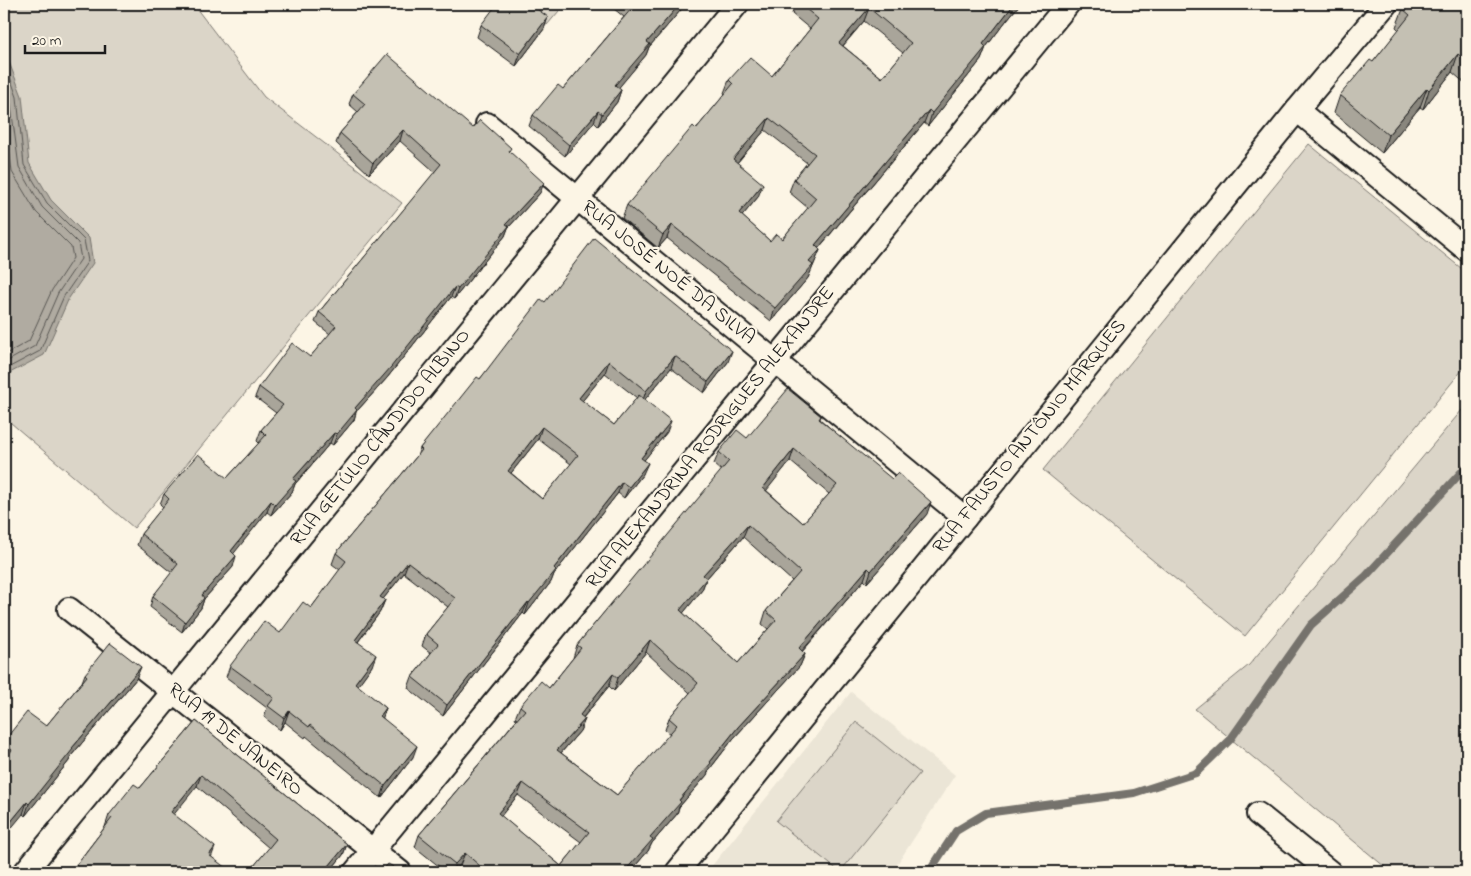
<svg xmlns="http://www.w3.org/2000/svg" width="1471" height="876" font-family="'Indie Flower',sans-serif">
  <rect width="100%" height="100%" fill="#fcf5e5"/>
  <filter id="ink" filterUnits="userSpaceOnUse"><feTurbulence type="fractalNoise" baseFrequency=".02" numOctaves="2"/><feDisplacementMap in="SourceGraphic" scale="10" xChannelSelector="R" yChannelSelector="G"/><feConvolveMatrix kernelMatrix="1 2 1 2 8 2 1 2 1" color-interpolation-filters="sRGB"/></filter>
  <g filter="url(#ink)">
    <polygon fill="#ebe5d6" points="851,692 955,775 892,872 707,872"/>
    <g fill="#dbd5c8" stroke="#7c7872">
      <polygon points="4,4 193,4 264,97 402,203 134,528 4,417"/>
      <polygon points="519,4 565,4 547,25"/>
      <polygon points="1309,144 1467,273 1467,364 1245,636 1043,470"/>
      <polygon points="1467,404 1467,872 1391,872 1195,709 1249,665"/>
      <polygon points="856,722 920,773 840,872 776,821"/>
    </g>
    <polygon fill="#b0aba1" stroke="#75726c" points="4,49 22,96 29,163 51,200 89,238 93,263 69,298 44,355 4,376"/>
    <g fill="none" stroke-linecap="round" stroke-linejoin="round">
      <g stroke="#575551" stroke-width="1">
        <polyline points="4,60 17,97 24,165 47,203 84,240 88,261 64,296 40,351 4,370"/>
        <polyline points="4,79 10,99 19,167 42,207 78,243 81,259 58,293 35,346 4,363"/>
        <polyline points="4,106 12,172 36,212 71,247 73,258 52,290 29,341 4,355"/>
      </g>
      <polyline stroke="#75726c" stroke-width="8" points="929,872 956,831 986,813 1134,793 1196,773 1230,740 1311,625 1366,576 1467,466"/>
      <g stroke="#1c1c1c" stroke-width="26">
        <g id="street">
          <polyline points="1297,110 1467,250"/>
          <polyline points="487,124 965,518"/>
          <polyline points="69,609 400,872"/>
          <polyline points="1258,814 1330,872"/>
          <polyline points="25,872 737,4"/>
          <polyline points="355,872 1068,4"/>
          <polyline points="677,872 1297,110 1386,4"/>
        </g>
      </g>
      <use href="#street" stroke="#fcf5e5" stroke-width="22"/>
    </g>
    <g fill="#a9a59a" stroke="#1c1c1c" fill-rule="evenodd">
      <polygon points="608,4 686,4 649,47 646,55 618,88 621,90 617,102 598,126 594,122 565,156 529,126 533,115 563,89 624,17"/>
      <path d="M795 4H1020L1006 21 986 47 981 60 928 126 924 123 818 249 820 250 808 278 771 321 667 238 658 248 622 218 627 205 696 129 725 94 724 93 729 80 772 76 810 29 792 14ZM864 21 903 53 882 78 843 46ZM765 130 807 163 794 179 789 192 808 208 782 239 770 241 742 216 758 197 737 163Z"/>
      <polygon points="1467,4 1467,85 1452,72 1423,109 1420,107 1382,153 1334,113 1340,95 1373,62 1399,30 1396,27 1403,9"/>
      <polygon points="548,17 544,29 516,66 477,37 481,25"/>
      <polygon points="353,94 473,128 510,152 540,193 508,228 505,236 454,299 451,297 387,378 356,412 354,420 333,445 330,443 295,484 292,492 271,515 267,512 233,553 233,567 204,599 201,608 182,632 150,607 153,596 172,573 137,545 141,534 163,507 160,504 164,494 227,478 259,443 257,441 261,430 276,413 255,397 259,387 310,357 330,334 315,322 319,312 435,172 400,141 369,174 336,143 340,133 358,112 349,104"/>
      <path d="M545 302 728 362 704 393 671 368 645 399 667 432 644 460 643 474 624 498 618 493 554 574 551 582 525 615 523 613 443 716 408 688 412 677 431 653 422 646 426 634 448 607 404 573 383 599 385 600 380 612 358 642 372 666 357 686 386 708 382 717 413 757 381 798 306 736 305 738 285 722 280 730 264 717 267 708 226 677 230 666 280 633 311 608 340 570 332 564 336 553 417 456 420 448 480 379ZM605 373 637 398 614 425 582 401ZM538 439 571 464 542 499 511 473Z"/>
      <path d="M821 416 820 419 927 514 867 583 864 580 802 652 805 654 800 666 733 739 709 770 707 775 679 807 677 814 652 843 648 851 630 872H469L460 865 454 872H446L415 847 419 835 517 719 515 718 520 706 549 688 573 658 577 645 722 471 714 464 719 452 747 438ZM790 461 829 494 803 523 766 490ZM743 537 792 581 766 611 762 624 768 629 738 663 683 613 702 590 706 579ZM646 652 690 693 669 718 665 730 670 734 617 795 561 753 580 731 585 719 583 718 609 686 614 691ZM518 795 581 842 561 866 501 816Z"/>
      <polygon points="85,674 136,679 71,756 69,761 25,816 23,814 4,759 4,741 46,726 82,682"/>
      <polygon points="196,721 347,844 343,855 329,872 249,872 269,848 197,786 73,871 76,865 105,827 109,815 140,788"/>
    </g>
    <g fill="#89867d" stroke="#1c1c1c">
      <polygon points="680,4 686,4 649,47 646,55 611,97 615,85 647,42"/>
      <polygon points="1014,4 1020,4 1006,21 986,47 981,60 928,126 932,113 983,44"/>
      <polygon points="869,8 864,21 834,56 839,43"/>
      <polygon points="548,17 544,29 516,66 520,54"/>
      <polygon points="1458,54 1452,72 1423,109 1429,90"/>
      <polygon points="1427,88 1420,107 1382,153 1388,135"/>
      <polygon points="621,90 617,102 598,126 602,114"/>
      <polygon points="929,110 924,123 810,258 815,245"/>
      <polygon points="598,111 594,122 565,156 569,145"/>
      <polygon points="769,118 765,130 729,172 733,159"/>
      <polygon points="403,130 400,141 369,174 373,163"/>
      <polygon points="544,183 540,193 508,228 505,236 454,299 458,289 506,224"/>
      <polygon points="763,184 758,197 734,226 739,213"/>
      <polygon points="672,225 667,238 658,248 663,235"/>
      <polygon points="820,250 808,278 771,321 775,308 809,262"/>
      <polygon points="455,287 451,297 387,378 356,412 354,420 333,445 337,434 355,408"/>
      <polygon points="732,351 728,362 704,393 708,382"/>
      <polygon points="675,356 671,368 642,403 646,391"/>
      <polygon points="609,361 605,373 575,410 579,398"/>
      <polygon points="671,421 667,432 637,469 641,458"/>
      <polygon points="542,427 538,439 504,482 508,471"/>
      <polygon points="334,433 330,443 295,484 292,492 271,515 275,505 293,479"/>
      <polygon points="794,449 790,461 759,500 763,488"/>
      <polygon points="648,463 643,474 624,498 629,487"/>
      <polygon points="622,482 618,493 554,574 551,582 525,615 529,603 554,568"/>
      <polygon points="271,501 267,512 227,562 231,551"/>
      <polygon points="931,502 927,514 867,583 871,571"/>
      <polygon points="748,525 743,537 706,579 702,590 676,622 680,610 703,575"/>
      <polygon points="236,556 233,567 204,599 201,608 182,632 185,622 202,595"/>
      <polygon points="408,562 404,573 376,608 380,597"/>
      <polygon points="868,568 864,580 794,660 799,648"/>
      <polygon points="385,600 380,612 351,651 355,640"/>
      <polygon points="528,602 523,613 443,716 447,705"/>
      <polygon points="650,640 646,652 614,691 618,678"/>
      <polygon points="805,654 800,666 733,739 709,770 707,775 679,807 677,814 652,843 648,851 630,872 624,872 650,837 738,727"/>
      <polygon points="376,655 372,666 351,695 355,683"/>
      <polygon points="141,667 136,679 71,756 69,761 25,816 29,804 72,748"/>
      <polygon points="613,674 609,686 575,727 580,715"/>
      <polygon points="386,708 382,720 380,716"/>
      <polygon points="289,711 285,722 280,730 284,718"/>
      <polygon points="585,719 580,731 553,762 557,750"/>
      <polygon points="417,746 413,757 381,798 385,786"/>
      <polygon points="201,775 197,786 167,823 171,812"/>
      <polygon points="523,783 518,795 493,825 498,813"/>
      <polygon points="27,802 23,814 4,837 4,830"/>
      <polygon points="347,844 343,855 329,872 324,872"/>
      <polygon points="215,847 211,858 209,855"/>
      <polygon points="465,853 460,865 454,872 452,872 455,864"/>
    </g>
    <g fill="#c4c0b3" stroke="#1c1c1c" fill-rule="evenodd">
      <polygon points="497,4 530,4 548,17 520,54 481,25"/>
      <polygon points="626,4 680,4 647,42 650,44 615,85 621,90 602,114 598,111 569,145 533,115 558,85 563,89 632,8"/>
      <path d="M800 4H1014L983 44 986 47 932 113 929 110 815 245 820 250 809 262 813 265 775 308 672 225 663 235 627 205 693 126 696 129 733 84 729 80 750 57 772 76 818 19ZM869 8 911 43 882 78 839 43ZM769 118 815 154 794 179 816 198 782 239 776 234 770 241 739 213 763 184 733 159Z"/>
      <polygon points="1407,4 1467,4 1467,61 1458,54 1429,90 1427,88 1388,135 1340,95 1370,60 1373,62 1410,15 1403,9"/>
      <polygon points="387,54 473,128 480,120 511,148 509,151 544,183 506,224 509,226 458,289 455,287 391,367 355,408 357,410 337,434 334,433 293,479 296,481 275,505 271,501 231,551 236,556 202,595 204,598 185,622 153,596 178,564 141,534 169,499 164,494 198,454 227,478 266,435 261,430 283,405 259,387 292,343 310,357 336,326 319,312 441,164 403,130 373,163 340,133 365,104 353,94"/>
      <path d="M594 238 732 351 708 382 675 356 646 391 609 361 579 398 614 425 639 395 671 421 641 458 648 463 629 487 622 482 554 568 556 570 529 603 528 602 447 705 412 677 438 644 426 634 455 598 408 562 380 597 385 600 355 640 376 655 355 683 386 708 380 716 417 746 385 786 310 725 309 727 289 711 284 718 268 706 274 698 230 666 264 621 280 633 303 602 311 608 346 561 336 553 422 450 420 448 477 377 480 379 541 299 545 302ZM542 427 578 455 542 499 508 471Z"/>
      <path d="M788 389 821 416 819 419 892 479 898 473 931 502 871 571 868 568 799 648 805 654 738 727 710 762 711 763 679 800 681 802 650 837 653 839 624 872H487L465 853 455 864 419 835 525 710 520 706 541 681 549 688 581 648 577 645 729 461 719 452 737 430 747 438ZM794 449 837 485 803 523 763 488ZM748 525 800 572 766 611 776 620 738 663 680 610 707 578 703 575ZM650 640 698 683 669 718 677 725 617 795 557 750 585 719 580 715 613 674 618 678ZM523 783 589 832 561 866 498 813Z"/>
      <polygon points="110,643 141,667 72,748 73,749 29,804 27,802 4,830 4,760 12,750 4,743 4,741 27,712 46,726 87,676 85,674"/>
      <polygon points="196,721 347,844 324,872 249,872 276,839 201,775 171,812 215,847 209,855 231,872 72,872 77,866 76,865 112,818 109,815 134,784 140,788"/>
      <polygon points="388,864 403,872 381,872"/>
    </g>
  </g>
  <g text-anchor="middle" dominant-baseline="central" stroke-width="4.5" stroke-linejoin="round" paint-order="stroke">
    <g font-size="20" fill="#1c1c1c" stroke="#fcf5e5">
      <text transform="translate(668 273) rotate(39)">RUA JOSÉ NOÉ DA SILVA</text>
      <text transform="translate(1030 437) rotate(-51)">RUA FAUSTO ANTÔNIO MARQUES</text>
      <text transform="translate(381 438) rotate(-51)">RUA GETÚLIO CÂNDIDO ALBINO</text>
      <text transform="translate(711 438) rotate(-51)">RUA ALEXANDRINA RODRIGUES ALEXANDRE</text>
      <text transform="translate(235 740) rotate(39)">RUA 19 DE JANEIRO</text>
    </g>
  </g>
  <rect width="1471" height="876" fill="none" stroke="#fcf5e5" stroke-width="20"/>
  <rect x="10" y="10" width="1451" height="856" fill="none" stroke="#1c1c1c" stroke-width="2" filter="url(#ink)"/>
  <path d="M25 45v8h80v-8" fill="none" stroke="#1c1c1c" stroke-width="2.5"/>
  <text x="32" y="45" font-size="15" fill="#1c1c1c" stroke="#fcf5e5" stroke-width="4" paint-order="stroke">20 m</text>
</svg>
